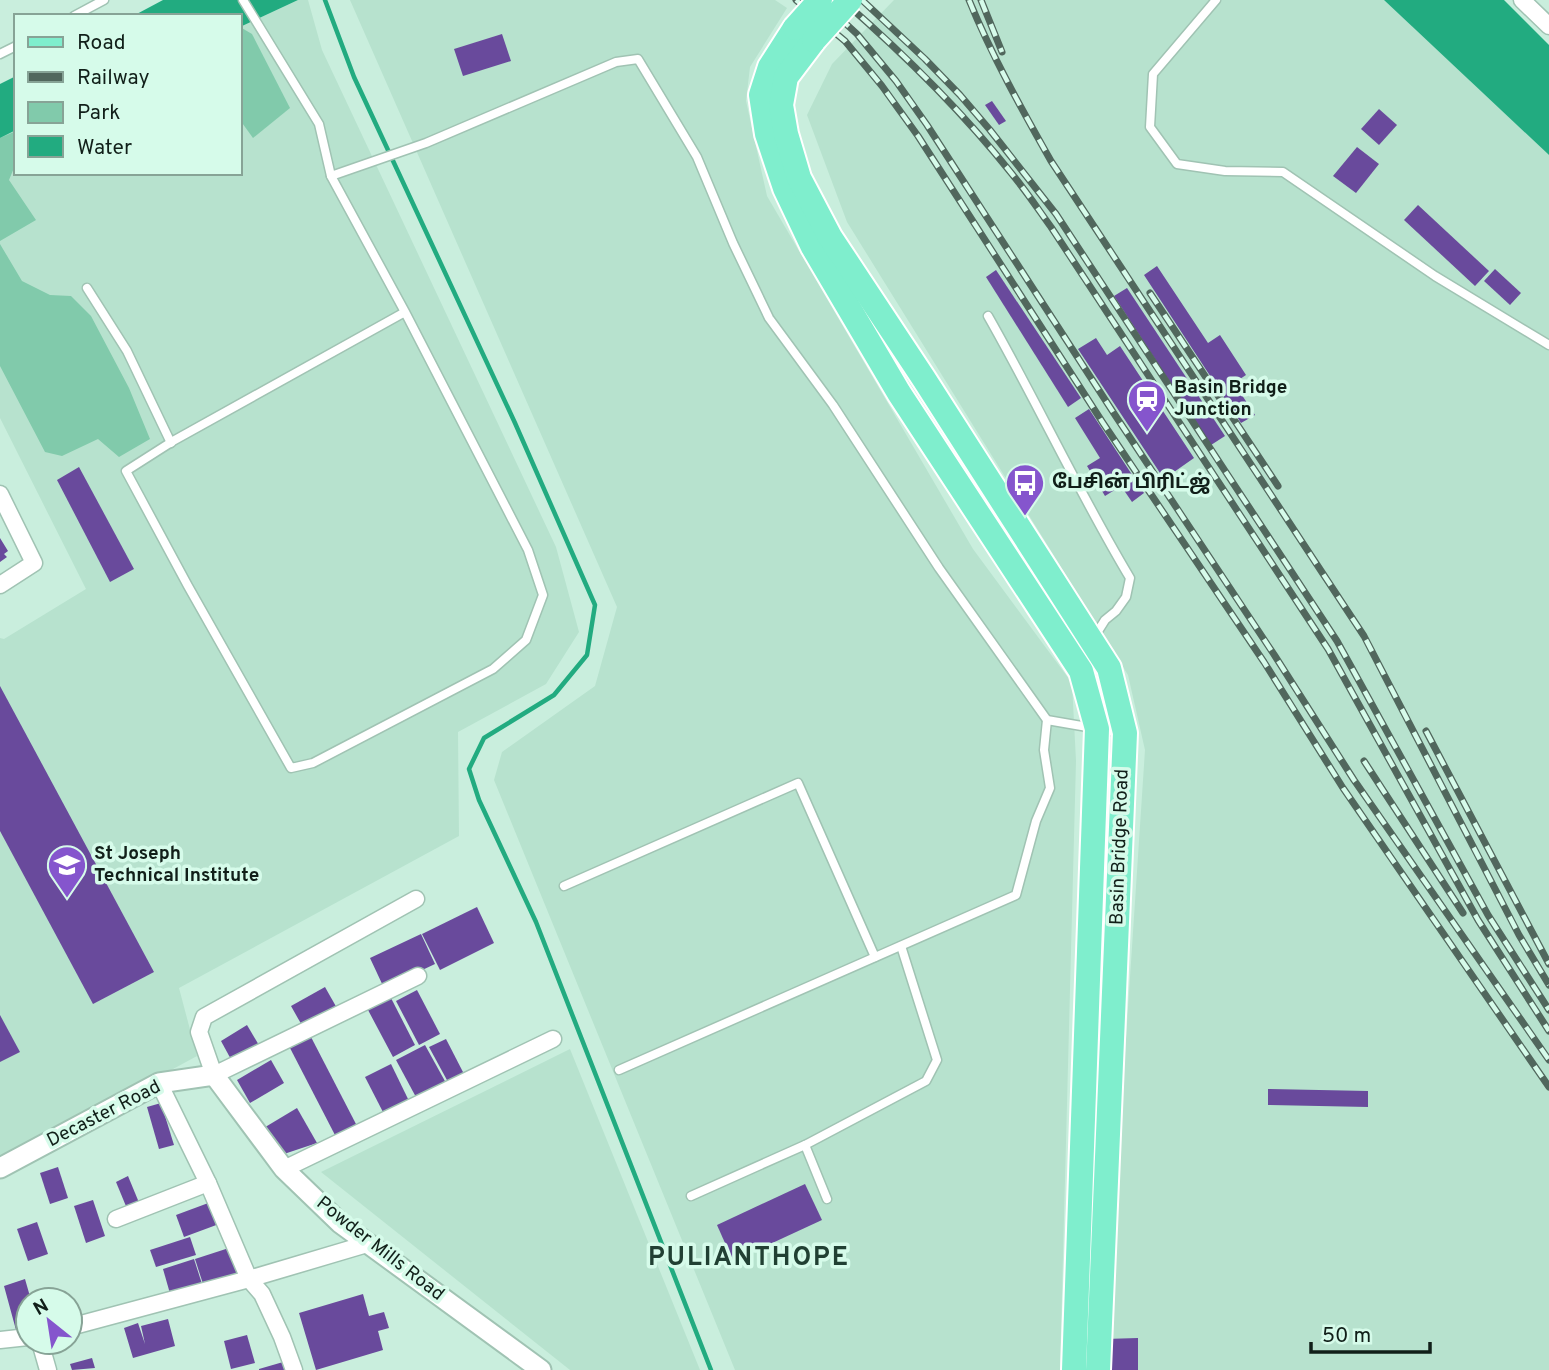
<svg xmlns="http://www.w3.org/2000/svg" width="1549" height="1370" font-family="Overpass,'Noto Sans Tamil',sans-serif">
  <rect width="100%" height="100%" fill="#c9eedd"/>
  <g fill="#b7e2ce">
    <polygon points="298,0 308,0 322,50 556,547 579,632 546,684 458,732 459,836 179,988 197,1056 0,1163 0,638 4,639 86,589 0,418 0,138 16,130 16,173 240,173 240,27"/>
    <polygon points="350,0 775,0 787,8 750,67 746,101 767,196 973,549 1072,683 1076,761 1060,1370 735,1370 494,780 502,752 595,686 617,607"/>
    <polygon points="894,0 1384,0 1549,155 1549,1370 1107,1370 1117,1175 1145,750 1128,675 847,222 807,115 832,64"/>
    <polygon points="570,1049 700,1370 570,1370 321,1172"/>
  </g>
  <g fill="#81caab">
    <polygon points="240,27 252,34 290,108 253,138 240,120"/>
    <polygon points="16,131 16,163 9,180 36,220 0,241 0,138"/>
    <polygon points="0,244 22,281 50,295 71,296 91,316 129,388 150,439 119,457 98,439 62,456 45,452 0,366"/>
  </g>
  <g fill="#22ab80">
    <polygon points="163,0 298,0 240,27 240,16 133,16"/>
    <polygon points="1384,0 1504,0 1549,45 1549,155"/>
    <polygon points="16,76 16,130 0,138 0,84"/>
  </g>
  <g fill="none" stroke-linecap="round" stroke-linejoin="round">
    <polyline stroke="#22ab80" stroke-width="4.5" points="325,0 354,77 515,423 595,605 587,655 554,695 484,738 469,769 479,800 536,922 711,1370"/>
  </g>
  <g fill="#694a9c">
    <polygon points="502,34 511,61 463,76 454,49"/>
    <polygon points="992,101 1006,121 999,125 985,105"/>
    <polygon points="1379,109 1397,125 1379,145 1361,129"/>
    <polygon points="1357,147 1379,164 1356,193 1333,176"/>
    <polygon points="1418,205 1489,271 1475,286 1404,220"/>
    <polygon points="1157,266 1208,343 1220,335 1246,375 1234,383 1255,415 1241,423 1144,275"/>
    <polygon points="1495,269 1521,293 1510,305 1484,281"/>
    <polygon points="996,270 1081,398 1068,407 986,277"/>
    <polygon points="1127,288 1225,436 1211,445 1114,296"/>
    <polygon points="1096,338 1107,355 1120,346 1194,458 1164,479 1078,349"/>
    <polygon points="1089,409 1144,493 1132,502 1121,486 1105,496 1087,466 1100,458 1075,418"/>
    <polygon points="79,467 134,569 110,582 57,480"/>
    <polygon points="0,538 8,551 4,554 7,557 0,562"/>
    <polygon points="0,686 154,972 93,1004 0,831"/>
    <polygon points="477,907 494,943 440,970 422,934"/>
    <polygon points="421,934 435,964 384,988 370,958"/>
    <polygon points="325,987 338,1010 304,1029 291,1006"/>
    <polygon points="417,990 440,1034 419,1045 396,1001"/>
    <polygon points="391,998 415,1045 393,1057 368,1010"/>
    <polygon points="0,1015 20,1052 0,1062"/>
    <polygon points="247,1025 260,1047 233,1063 221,1041"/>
    <polygon points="311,1037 357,1126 336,1137 290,1048"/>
    <polygon points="446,1039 464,1074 448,1082 429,1047"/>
    <polygon points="425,1045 446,1083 417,1099 396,1060"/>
    <polygon points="271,1060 284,1083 250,1103 237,1080"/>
    <polygon points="391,1064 409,1101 384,1114 365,1077"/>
    <polygon points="1268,1089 1368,1091 1368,1107 1268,1105"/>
    <polygon points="161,1103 174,1145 159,1149 147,1107"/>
    <polygon points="297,1108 317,1143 281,1155 262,1129"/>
    <polygon points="58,1167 68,1198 50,1204 40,1173"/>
    <polygon points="128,1176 140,1205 128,1211 116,1182"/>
    <polygon points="805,1184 822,1220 733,1261 717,1225"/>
    <polygon points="93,1200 105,1236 86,1243 74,1206"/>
    <polygon points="211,1202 219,1224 184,1237 176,1215"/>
    <polygon points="37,1222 48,1254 28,1261 17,1229"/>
    <polygon points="190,1237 196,1255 156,1267 150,1250"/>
    <polygon points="232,1247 241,1275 204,1287 195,1259"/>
    <polygon points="194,1259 203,1287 171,1297 163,1269"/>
    <polygon points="25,1279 31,1300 28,1300 28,1327 16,1330 4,1286"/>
    <polygon points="363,1294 369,1316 384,1312 389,1328 378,1331 383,1350 316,1370 299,1313"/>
    <polygon points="168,1319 175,1346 133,1358 124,1328 138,1323 145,1344 141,1326"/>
    <polygon points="247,1335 255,1363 231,1369 224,1341"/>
    <polygon points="1138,1338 1138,1370 1105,1370 1105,1339"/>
    <polygon points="92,1358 95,1368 72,1370 70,1364"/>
    <polygon points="290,1360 293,1370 259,1370 259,1369"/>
  </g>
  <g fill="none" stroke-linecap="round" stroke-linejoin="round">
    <g stroke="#a0c3b3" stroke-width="11">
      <g id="service">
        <polyline points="243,0 319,124 331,176 405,312 528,550 543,595 526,640 493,669 313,763 291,768 188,586 126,471 173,441 405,312"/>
        <polyline points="1216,0 1153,74 1150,127 1177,164 1225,171 1283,172 1435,276 1549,345"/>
        <polyline points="74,16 104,0"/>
        <polyline points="0,54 16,46"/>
        <polyline points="331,176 426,143 616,62 638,59 697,157 733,243 769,318 833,405 939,568 1047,720 1122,733"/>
        <polyline points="87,288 127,351 171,443"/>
        <path d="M988 316C1037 402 1079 493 1130 578L1126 597 1116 611 1105 620 1093 639"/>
        <polyline points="564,886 798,783 875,957"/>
        <polyline points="619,1070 1016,895 1036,821 1050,788 1044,750 1047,720"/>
        <polyline points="805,1145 926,1081 937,1060 901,946"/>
        <polyline points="691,1196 805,1145 827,1199"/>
      </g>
    </g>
    <g stroke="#a0c3b3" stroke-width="19">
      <g id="minor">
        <polyline points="1522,0 1549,26"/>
        <polyline points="0,494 34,563 0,585"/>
        <polyline points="416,899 204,1017 199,1032 214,1075 418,976"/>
        <polyline points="159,1083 208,1183 249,1279 262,1294 282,1337 294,1370"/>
        <polyline points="284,1169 553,1039"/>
        <polyline points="116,1219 208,1183"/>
        <polyline points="70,1327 249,1279 367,1244"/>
        <polyline points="0,1340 28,1337"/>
        <polyline points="40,1342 48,1370"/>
      </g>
    </g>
    <g stroke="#a0c3b3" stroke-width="23">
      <polyline id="tertiary" points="0,1168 159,1083 214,1075 284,1169 340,1223 541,1370"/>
    </g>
    <g stroke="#fff" stroke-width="28">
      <g id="primary">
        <polyline points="795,28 770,67 761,95 767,134 785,188 813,247 899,393 1081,671 1097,729 1074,1370"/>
        <polyline points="814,40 786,77 781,105 786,134 799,178 830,237 924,379 1109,668 1125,733 1098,1370"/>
      </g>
    </g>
    <use href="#service" stroke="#fff" stroke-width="8"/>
    <use href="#minor" stroke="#fff" stroke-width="16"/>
    <use href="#tertiary" stroke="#fff" stroke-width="19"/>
    <use href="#primary" stroke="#7feecd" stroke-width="24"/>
    <g stroke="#51675d" stroke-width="7">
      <g id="rail">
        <polyline points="796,0 845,41 882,86 918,136 1103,423 1264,662 1343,788 1549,1087"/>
        <polyline points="820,0 857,34 896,81 927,125 1115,415 1275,656 1354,780 1549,1060"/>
        <path d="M842 0C903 53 962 111 1012 174 1026 191 1038 209 1051 227L1328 649 1478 920 1549 1031"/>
        <polyline points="862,0 925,59 960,95 990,130 1056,214 1337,641 1488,915 1549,1010"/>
        <path d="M969 0C992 56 1021 108 1051 161L1364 636 1519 935 1549 985"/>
        <polyline points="981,0 1002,52"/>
        <polyline points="1150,293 1278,486"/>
        <polyline points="1426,731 1549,964"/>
        <polyline points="1364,761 1463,913"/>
      </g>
    </g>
    <use href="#rail" stroke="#d6fbea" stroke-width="4.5" stroke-dasharray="13" stroke-linecap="butt"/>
    <g stroke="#fff" stroke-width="28" stroke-linecap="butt">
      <g id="primary-bridge">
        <polyline points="795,28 820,0"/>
        <polyline points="814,40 850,0"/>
      </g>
    </g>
    <use href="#primary-bridge" stroke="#7feecd" stroke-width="24"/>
  </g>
  <defs>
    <g id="station-pin" transform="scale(2.0125)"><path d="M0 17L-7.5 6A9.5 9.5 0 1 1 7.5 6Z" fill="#8555cd" stroke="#d6fbea"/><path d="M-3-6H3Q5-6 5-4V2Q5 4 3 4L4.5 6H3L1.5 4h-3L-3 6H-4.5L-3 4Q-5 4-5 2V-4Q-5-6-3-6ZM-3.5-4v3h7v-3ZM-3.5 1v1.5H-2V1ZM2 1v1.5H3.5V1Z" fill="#fff"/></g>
    <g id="bus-pin" transform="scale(2.0125)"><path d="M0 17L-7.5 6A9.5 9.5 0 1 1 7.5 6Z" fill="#8555cd" stroke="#d6fbea"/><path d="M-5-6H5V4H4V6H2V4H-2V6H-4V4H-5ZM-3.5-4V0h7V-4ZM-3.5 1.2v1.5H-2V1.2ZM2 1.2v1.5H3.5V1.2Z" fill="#fff"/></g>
    <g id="university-pin" transform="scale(2.0125)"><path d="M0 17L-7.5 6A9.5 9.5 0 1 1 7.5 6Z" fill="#8555cd" stroke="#d6fbea"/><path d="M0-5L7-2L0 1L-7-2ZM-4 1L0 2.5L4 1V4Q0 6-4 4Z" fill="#fff"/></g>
  </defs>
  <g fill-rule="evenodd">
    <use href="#station-pin" x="1147" y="399"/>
    <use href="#bus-pin" x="1025" y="483"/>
    <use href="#university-pin" x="67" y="865"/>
  </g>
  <g text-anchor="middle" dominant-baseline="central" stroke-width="7" stroke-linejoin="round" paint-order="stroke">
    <g font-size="19" font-weight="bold" fill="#111f19" stroke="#d6fbea" text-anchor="start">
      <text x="1174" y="388">Basin Bridge<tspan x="1174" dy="22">Junction</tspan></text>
      <text x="1052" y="483">பேசின் பிரிட்ஜ்</text>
      <text x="94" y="854">St Joseph<tspan x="94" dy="22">Technical Institute</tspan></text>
    </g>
    <g font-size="19" fill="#111f19" stroke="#d6fbea">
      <text transform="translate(1120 847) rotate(-88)">Basin Bridge Road</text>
      <text transform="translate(104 1114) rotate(-27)">Decaster Road</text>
      <text transform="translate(380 1249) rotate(38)">Powder Mills Road</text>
    </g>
    <g font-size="26" font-weight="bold" letter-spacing="2" fill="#214033" stroke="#d6fbea">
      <text x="749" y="1258">PULIANTHOPE</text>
    </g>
  </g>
  <rect x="14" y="14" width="228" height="161" fill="#d6fbea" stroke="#87a396" stroke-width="2"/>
  <rect x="28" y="37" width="35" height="10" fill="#7feecd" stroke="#87a396" stroke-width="2"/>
  <text x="77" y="49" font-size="21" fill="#111f19">Road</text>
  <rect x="28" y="72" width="35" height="10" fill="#51675d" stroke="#87a396" stroke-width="2"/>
  <text x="77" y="84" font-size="21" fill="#111f19">Railway</text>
  <rect x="28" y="102" width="35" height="21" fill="#81caab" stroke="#87a396" stroke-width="2"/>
  <text x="77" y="119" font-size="21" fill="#111f19">Park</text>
  <rect x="28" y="136" width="35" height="21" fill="#22ab80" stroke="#87a396" stroke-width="2"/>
  <text x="77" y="154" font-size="21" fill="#111f19">Water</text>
  <g transform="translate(49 1321) rotate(330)"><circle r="33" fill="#d6fbea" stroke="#87a396" stroke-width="2"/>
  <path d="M0-5L12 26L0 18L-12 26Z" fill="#8555cd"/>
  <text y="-10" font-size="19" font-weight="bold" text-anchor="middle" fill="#111f19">N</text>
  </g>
  <path d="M1311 1342v10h119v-10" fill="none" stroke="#111f19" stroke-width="3.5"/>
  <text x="1322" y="1342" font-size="21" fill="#111f19" stroke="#d6fbea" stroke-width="5" paint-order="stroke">50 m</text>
</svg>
